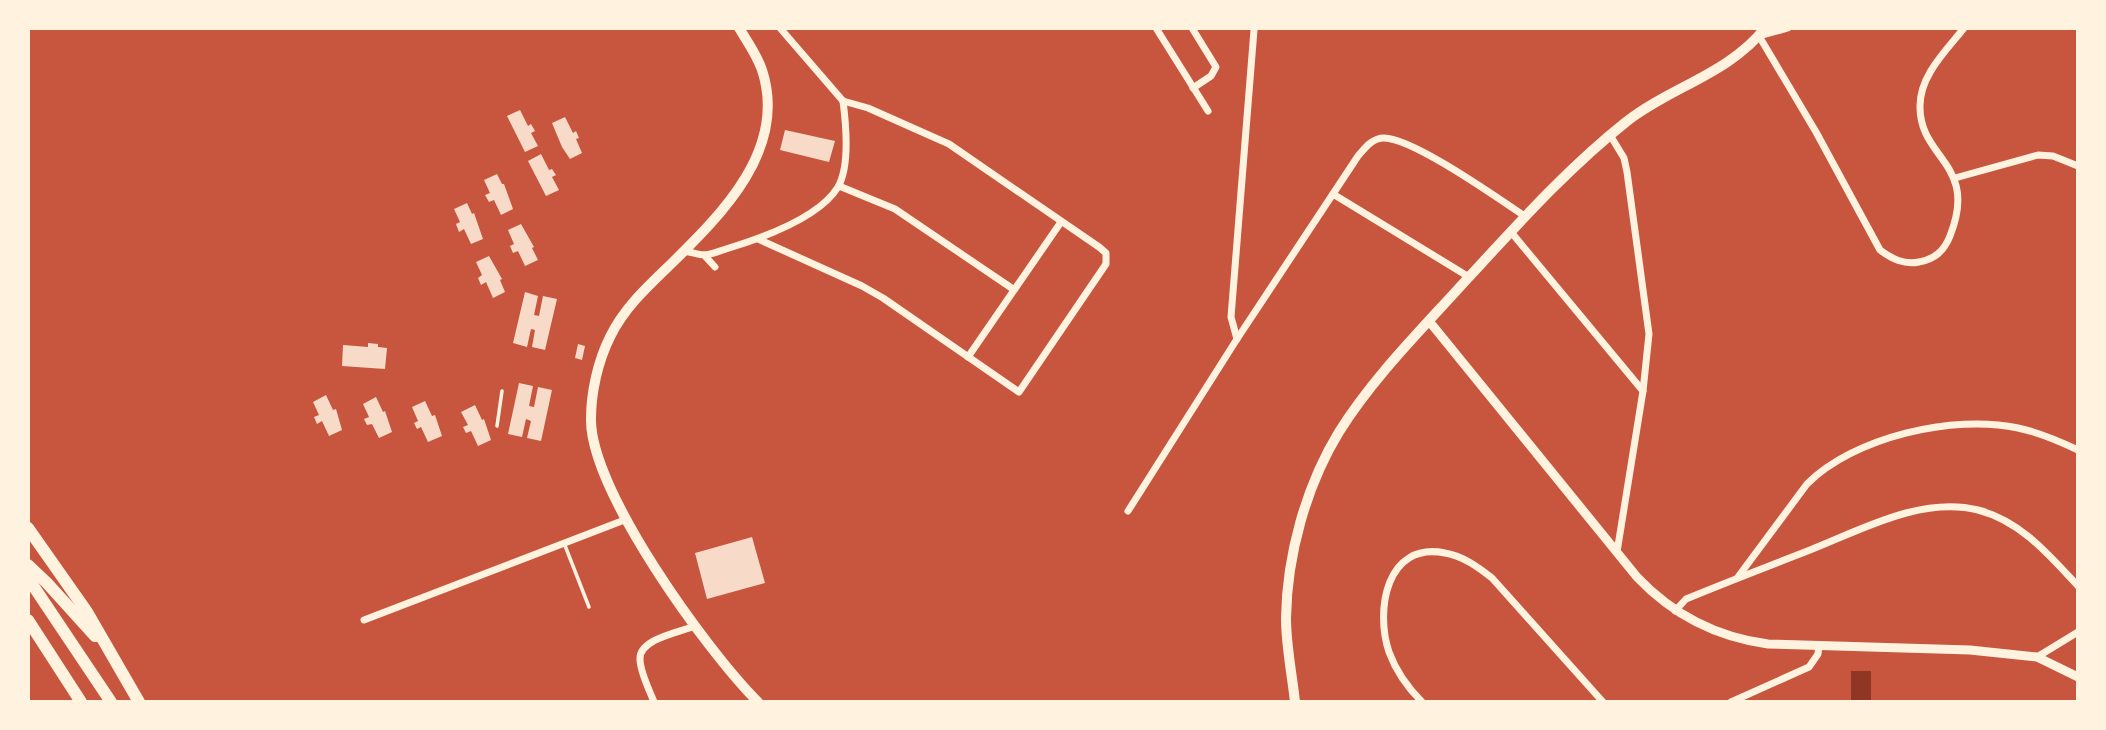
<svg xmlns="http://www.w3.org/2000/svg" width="2106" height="730" font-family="Roboto,sans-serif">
  <rect width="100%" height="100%" fill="#c8553d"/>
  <rect fill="#8f3625" x="1851" y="671" width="20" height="31"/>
  <g fill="#f7dbc8">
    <polygon points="520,110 528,126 531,124 535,131 531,133 538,146 525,152 507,116"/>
    <polygon points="565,117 573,133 576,131 579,138 576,139 582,153 570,159 562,147 552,123"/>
    <polygon points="785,130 835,141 829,162 780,150"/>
    <polygon points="541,154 549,170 552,169 556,175 552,177 559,190 546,196 528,161"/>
    <polygon points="497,174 502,184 504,184 513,209 501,215 494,200 489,202 485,195 490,193 484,180"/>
    <polygon points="467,203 472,214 474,213 483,239 471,244 464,229 459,232 456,224 460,222 454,209"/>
    <polygon points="521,224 534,247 532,248 538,260 525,266 518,251 513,253 510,246 514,244 508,230"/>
    <polygon points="489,256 502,279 500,280 505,292 493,298 486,282 481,285 478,278 482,275 476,262"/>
    <polygon points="525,292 538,296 534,315 539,316 543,296 557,299 545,350 532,347 535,330 531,329 527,347 513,343"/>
    <polygon points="368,343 378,344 378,347 387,348 385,369 342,366 343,345 368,347"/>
    <polygon points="578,344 585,346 582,360 575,358"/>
    <polygon points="519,383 533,386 529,406 534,407 538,387 552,390 541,441 527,438 531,421 526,419 522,437 508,434"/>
    <polygon points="326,395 333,410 336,409 342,430 329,436 322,421 317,424 314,417 319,415 313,402"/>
    <polygon points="376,397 383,412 385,411 392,432 379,438 372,424 367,425 364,419 369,417 363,404"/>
    <polygon points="425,401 432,416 435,415 442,436 428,442 421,427 417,429 414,423 418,421 412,407"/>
    <polygon points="475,405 482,420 484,419 491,440 478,446 471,431 466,433 463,427 468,425 461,412"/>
    <polygon points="752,537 765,583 707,599 695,553"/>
  </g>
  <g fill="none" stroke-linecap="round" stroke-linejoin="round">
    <g stroke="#fff3e0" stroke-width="3.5">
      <polyline points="497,426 502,391"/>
      <polyline points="564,543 589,607"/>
    </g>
    <g stroke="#fff3e0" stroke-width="7">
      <polyline points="780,28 843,101"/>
      <polyline points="1156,28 1208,111"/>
      <polyline points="1192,28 1216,67 1211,76 1193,88"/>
      <path d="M1788 28 1759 36 1816 132 1880 250C1892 259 1904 265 1919 262 1935 259 1944 251 1950 236 1979 163 1919 159 1920 106 1920 75 1946 51 1964 28"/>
      <polyline points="1610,135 1624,158 1627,172 1649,334 1643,391 1617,552"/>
      <polyline points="1955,178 2038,155 2053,156 2078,166"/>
      <polyline points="839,186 895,209 1013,289"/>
      <polyline points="1333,194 1469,277"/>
      <polyline points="1511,232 1643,391"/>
      <polyline points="758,239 862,286 883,298 1019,392 1106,264 1106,253 1099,247 949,144 868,108 843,101"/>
      <path d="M684 251C691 252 699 255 705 255 712 254 720 251 726 249 759 239 819 218 838 187 850 166 846 124 843 101"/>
      <polyline points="704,255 715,267"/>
      <polyline points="1237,339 1231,317 1254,30"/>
      <polyline points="968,357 1061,222"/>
      <path d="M1128 511 1237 339 1358 156C1365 148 1372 138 1384 138 1413 138 1499 199 1526 217"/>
      <path d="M1738 577 1807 484C1854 437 1953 414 2018 428 2038 432 2059 441 2078 450"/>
      <path d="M1675 611 1686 599C1727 582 1769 566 1810 550 1861 530 1921 496 1978 510 2021 521 2049 555 2078 586"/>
      <polyline points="364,620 627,519"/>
      <polyline points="2037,657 2078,632"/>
      <path d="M654 702C649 689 640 672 640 659 639 639 680 632 695 626"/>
      <path d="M1422 702C1408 688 1396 671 1389 652 1375 611 1386 541 1445 553 1463 556 1478 567 1492 578L1603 702"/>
      <polyline points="1731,702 1809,667 1818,654 1819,645"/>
    </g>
    <path stroke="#fff3e0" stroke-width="9" d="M1429 321 1637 577C1673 615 1716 637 1768 644L1970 650 2037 657 2078 677"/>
    <g stroke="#fff3e0" stroke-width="10">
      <path d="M739 28C747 41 757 55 762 70 788 149 722 214 671 264 648 286 624 308 610 337 598 361 591 392 591 419 590 490 707 651 758 702"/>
      <path d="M1295 702C1292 674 1286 646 1286 618 1287 555 1306 486 1339 432 1374 376 1424 327 1468 278 1518 224 1568 168 1626 122 1670 87 1729 74 1765 28"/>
    </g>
    <g stroke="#fff3e0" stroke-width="12">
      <polyline points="28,528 87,612 139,702"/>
      <polyline points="28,565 47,583 95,636"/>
      <polyline points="28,578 111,702"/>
      <polyline points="28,620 81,702"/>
    </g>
  </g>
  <rect width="2106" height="730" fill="none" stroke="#fff3e0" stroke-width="60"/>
</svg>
